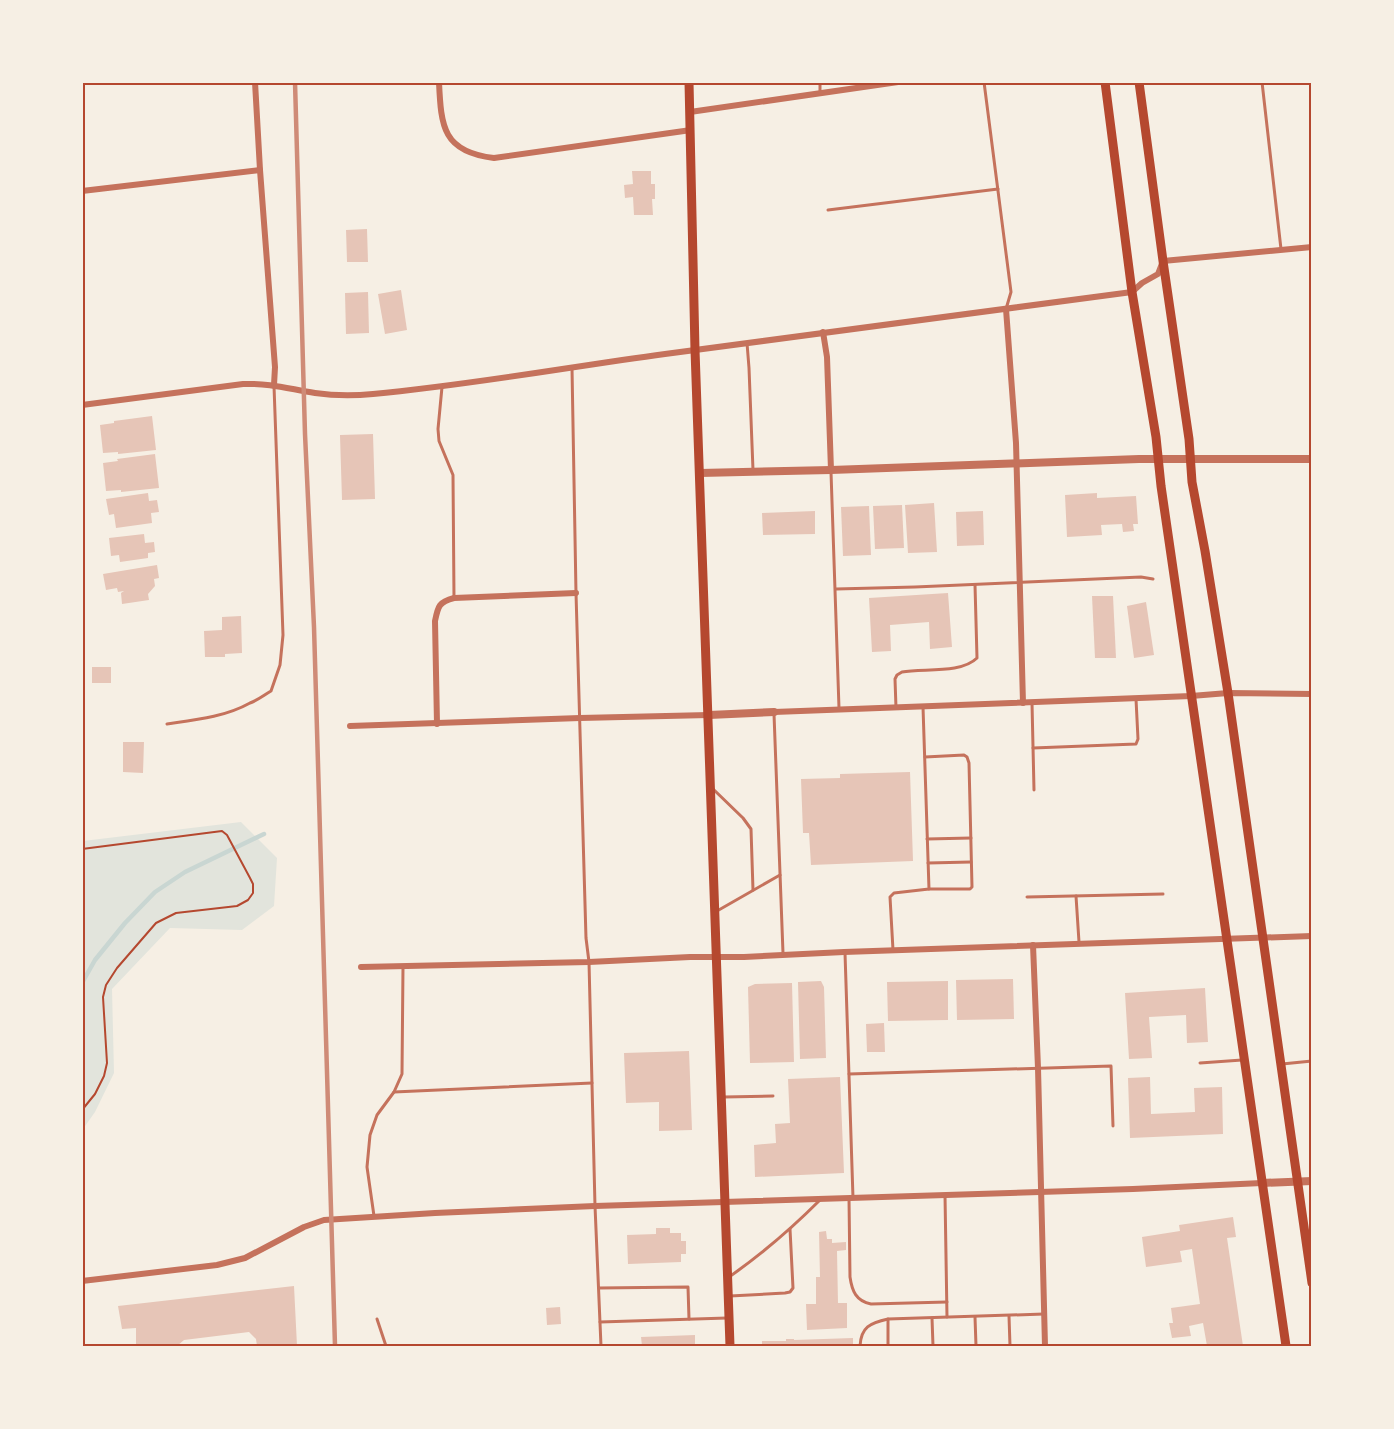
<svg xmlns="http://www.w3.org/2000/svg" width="1394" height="1429" font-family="Commissioner,sans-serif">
  <rect width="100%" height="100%" fill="#f6efe4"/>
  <polygon fill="#e2e4dc" points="241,822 277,858 274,906 242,930 170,928 112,989 114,1073 95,1112 83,1129 83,841"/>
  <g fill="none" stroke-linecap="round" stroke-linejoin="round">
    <polyline stroke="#c9d6d2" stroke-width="4.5" points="82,983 95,960 125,923 155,892 185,872 264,834"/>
  </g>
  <g fill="#e6c5b7">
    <polygon points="632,171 651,171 651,184 655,184 655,199 652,199 653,215 634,215 633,197 625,198 624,185 633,184"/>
    <polygon points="367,229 368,262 347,262 346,230"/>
    <polygon points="401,290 407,330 385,334 378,294"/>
    <polygon points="368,292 369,333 346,334 345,293"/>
    <polygon points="152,416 156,450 118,454 118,452 103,453 100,425 114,423 114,421"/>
    <polygon points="373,434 375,499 342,500 340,435"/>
    <polygon points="155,454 159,488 121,492 121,490 106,491 103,463 118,461 117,459"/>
    <polygon points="148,493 149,501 157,500 159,512 151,513 152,523 116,528 114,514 109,515 106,499"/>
    <polygon points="1097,493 1097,498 1136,496 1138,524 1133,524 1134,531 1123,532 1122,524 1101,525 1102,535 1067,537 1065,495"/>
    <polygon points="934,503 937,552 908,553 905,505"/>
    <polygon points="902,505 904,548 875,549 873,506"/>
    <polygon points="869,506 871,555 843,556 841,507"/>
    <polygon points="815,511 815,534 763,535 762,513"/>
    <polygon points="983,511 984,545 957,546 956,512"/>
    <polygon points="144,534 145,543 154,542 155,552 148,553 148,558 120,562 119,555 111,556 109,538"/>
    <polygon points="157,565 159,578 154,579 155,586 148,594 149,600 122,604 121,593 124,591 118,592 117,588 106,590 103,574"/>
    <polygon points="948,593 952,647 930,649 929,622 890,625 891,651 872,652 869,598"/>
    <polygon points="1092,596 1113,596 1116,658 1095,658"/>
    <polygon points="1146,602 1154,655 1134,658 1127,606"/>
    <polygon points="241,616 242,653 225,654 225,657 205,657 204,631 222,630 222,617"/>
    <rect x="92" y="667" width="19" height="16"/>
    <polygon points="123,742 144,742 143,773 123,772"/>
    <polygon points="910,772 913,861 811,865 809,833 803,833 801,779 840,778 840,774"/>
    <polygon points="1013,979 1014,1019 957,1020 956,980"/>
    <polygon points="821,981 824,987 826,1058 800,1059 798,982"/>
    <polygon points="948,981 948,1020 888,1021 887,982"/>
    <polygon points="792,983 794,1062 750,1063 748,987 755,984"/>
    <polygon points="1205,988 1208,1042 1187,1043 1186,1015 1149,1017 1152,1058 1129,1059 1125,993"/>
    <polygon points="884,1023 885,1052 867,1052 866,1024"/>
    <polygon points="689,1051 692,1130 659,1131 659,1102 626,1103 624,1053"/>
    <polygon points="840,1077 844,1173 755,1177 754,1145 776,1143 775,1124 790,1123 788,1079"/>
    <polygon points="1150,1077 1151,1114 1195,1112 1194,1088 1222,1087 1223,1134 1130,1138 1128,1078"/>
    <polygon points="1233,1217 1236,1237 1227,1238 1243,1346 1207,1346 1203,1323 1189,1326 1191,1336 1172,1338 1169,1323 1173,1323 1171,1308 1200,1304 1192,1249 1180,1251 1182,1262 1146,1267 1142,1237 1180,1231 1179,1225"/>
    <polygon points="656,1228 670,1228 670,1233 681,1233 681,1241 686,1241 686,1254 681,1254 681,1262 628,1264 627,1235 656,1234"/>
    <polygon points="826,1231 827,1239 832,1239 832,1243 846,1242 846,1250 837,1251 838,1303 847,1303 847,1328 807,1330 806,1304 816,1304 816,1277 820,1277 819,1232"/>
    <polygon points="294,1286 297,1346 257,1346 256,1339 249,1332 184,1340 177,1346 136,1346 136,1328 122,1329 118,1306"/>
    <polygon points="560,1307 561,1324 547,1325 546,1308"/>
    <polygon points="695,1335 695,1346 642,1346 641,1337"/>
    <polygon points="853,1338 853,1346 762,1346 762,1341 786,1341 786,1339 794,1339 794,1340"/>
  </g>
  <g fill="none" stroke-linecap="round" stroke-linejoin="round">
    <polyline stroke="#b5482f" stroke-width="2" points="82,849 222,831 227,835 250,878 253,884 253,893 248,900 237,906 176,913 156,923 117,968 106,985 103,997 107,1063 104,1076 95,1094 82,1110"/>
    <g stroke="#c5725c" stroke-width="3">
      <polyline points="820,82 820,93"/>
      <polyline points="984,82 1011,292 1006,309"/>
      <polyline points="1262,82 1281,249"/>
      <polyline points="828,210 998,189"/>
      <polyline points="747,343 749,368 753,470"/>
      <polyline points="572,368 576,593 586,938 589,962 595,1206 601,1346"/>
      <polyline points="442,387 438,429 439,441 453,475 454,597"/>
      <polyline points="831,472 839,708"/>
      <polyline points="836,589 915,587 1141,577 1153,579"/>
      <polyline points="1032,703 1034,790"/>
      <path d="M896 708 895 679 897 675 902 672C923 668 961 674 977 658L975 585"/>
      <polyline points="774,714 783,953"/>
      <path d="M167 724C195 720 225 717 250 703 258 700 264 695 271 691L280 665 283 635 274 386"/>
      <polyline points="1033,748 1136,744 1138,739 1136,699"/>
      <polyline points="925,757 964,755 967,757 969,763 972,887 970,889 929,889"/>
      <polyline points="712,788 743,818 751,829 753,890"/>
      <polyline points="927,839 971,838"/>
      <polyline points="928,863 971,862"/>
      <polyline points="1076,896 1079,942"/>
      <polyline points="1027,897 1163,894"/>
      <polyline points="717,911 780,875"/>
      <polyline points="893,950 890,897 894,893 929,889 923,707"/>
      <polyline points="845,953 853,1198"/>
      <polyline points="1200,1063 1242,1060"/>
      <polyline points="1282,1064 1312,1061"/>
      <polyline points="849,1074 1111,1066 1113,1126"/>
      <polyline points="394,1092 592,1083"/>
      <polyline points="724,1097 773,1096"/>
      <polyline points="945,1195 947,1317"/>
      <path d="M849 1198 850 1277C852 1291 856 1301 871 1304L947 1302"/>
      <polyline points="374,1216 367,1167 370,1135 377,1115 394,1092 402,1074 403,967"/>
      <path d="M729 1277C762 1254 792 1228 820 1200"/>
      <polyline points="599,1288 688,1287 689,1319"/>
      <polyline points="730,1296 785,1293 790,1292 793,1288 790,1229"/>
      <polyline points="1009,1316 1010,1346"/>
      <polyline points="975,1317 976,1346"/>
      <polyline points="932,1318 933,1346"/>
      <polyline points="377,1319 386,1346"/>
      <polyline points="888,1319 888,1346"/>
      <polyline points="600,1322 727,1318"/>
      <path d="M860 1346C861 1327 870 1323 888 1319L1044 1314"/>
    </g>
    <g stroke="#c5725c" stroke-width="6">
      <polyline points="255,82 260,170 275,367 274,385"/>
      <path d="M439 82C441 127 443 152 494 158L691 130"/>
      <polyline points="690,112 898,82"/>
      <polyline points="82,191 260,170"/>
      <polyline points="1006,309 1016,443 1023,703"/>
      <polyline points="823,332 827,357 831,470"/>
      <path d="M82 405 243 384C271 383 289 389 315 393 335 396 354 396 373 394 471 385 568 367 665 354 820 333 976 313 1132 292L1142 283 1158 274 1163 261 1312 247"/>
      <polyline points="774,712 1191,696 1228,693 1312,694"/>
      <path d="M437 724 435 621C438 606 439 602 454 598L576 593"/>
      <polyline points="350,726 580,718 709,715"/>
      <polyline points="1033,945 1038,1068 1045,1346"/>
      <polyline points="361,967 589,962 690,957 744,957 844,952 1312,936"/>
      <polyline points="82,1281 217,1265 245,1258 304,1227 324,1220 435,1213 595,1206 1133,1189 1262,1183"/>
    </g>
    <g stroke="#c5725c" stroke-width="8">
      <polyline points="700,473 831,470 1139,459 1312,459"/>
      <polyline points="709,715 774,712"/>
      <polyline points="1262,1183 1312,1181"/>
    </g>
    <g stroke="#b5482f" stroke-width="9">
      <polyline points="689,82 695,350 730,1346"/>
      <polyline points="1105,82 1132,292 1156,437 1161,486 1286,1346"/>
      <polyline points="1139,82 1163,261 1189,439 1192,482 1205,551 1228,693 1312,1283"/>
    </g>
    <polyline stroke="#cf8b77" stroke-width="4.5" points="295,82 305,434 314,627 335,1346"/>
  </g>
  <rect width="1394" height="1429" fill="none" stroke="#f6efe4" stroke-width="168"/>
  <rect x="84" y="84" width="1226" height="1261" fill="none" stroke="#b5482f" stroke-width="2"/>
</svg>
